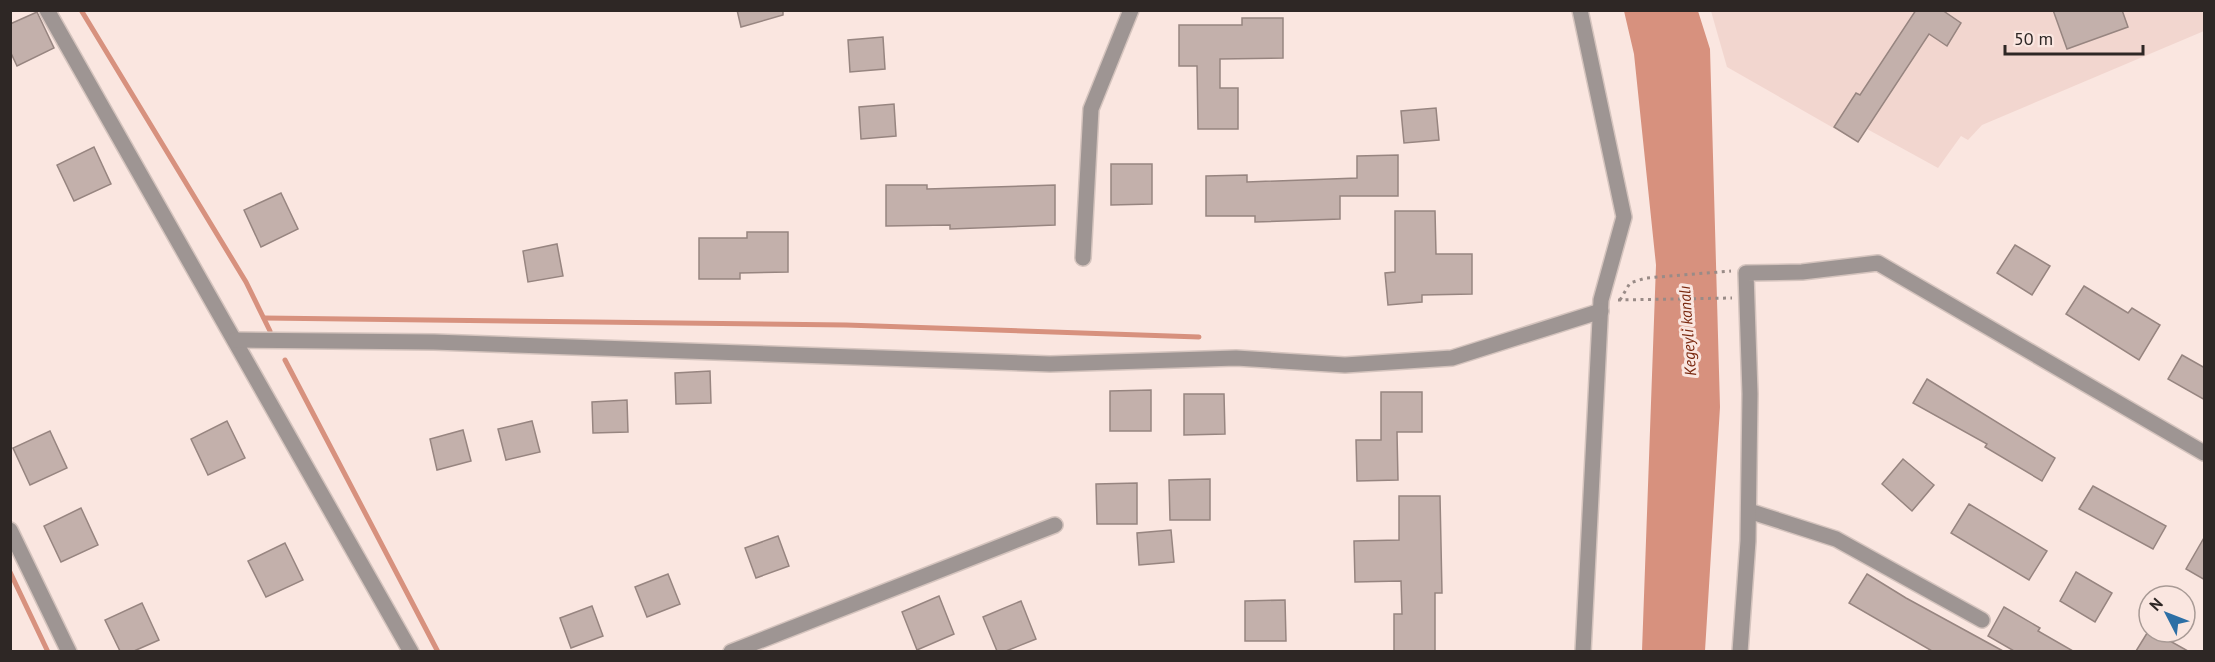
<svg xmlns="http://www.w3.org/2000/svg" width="2215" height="662" font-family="'PT Sans',sans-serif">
  <rect width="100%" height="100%" fill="#fae6e0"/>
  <polygon fill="#f2d6cf" points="2204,10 2204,31 1982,125 1968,140 1961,136 1938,168 1867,129 1858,142 1727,67 1711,11"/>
  <polygon fill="#d7917e" points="1624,11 1698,11 1710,49 1720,407 1705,651 1642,651 1656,265 1634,54"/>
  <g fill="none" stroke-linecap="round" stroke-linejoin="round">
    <g stroke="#d7917e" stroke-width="5">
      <polyline points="81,10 246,282 270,331"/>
      <polyline points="264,318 846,325 1199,337"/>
      <polyline points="285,360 438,652"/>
      <polyline points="10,572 48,652"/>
    </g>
  </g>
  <g fill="#c3b0ab" stroke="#978580" stroke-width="1.5">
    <polygon points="737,10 783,10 783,15 741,27"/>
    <polygon points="1916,10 1942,10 1961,23 1947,46 1929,34 1858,142 1834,127 1856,93 1860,95"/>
    <polygon points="2053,10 2122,10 2128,27 2067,49"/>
    <polygon points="37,12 54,48 17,66 10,51 10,24"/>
    <polygon points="1242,18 1283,18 1283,58 1220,59 1220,88 1238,88 1238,129 1198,129 1197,66 1179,66 1179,25 1242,25"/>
    <polygon points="883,37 885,69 850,72 848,40"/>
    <polygon points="894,104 896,136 861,139 859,107"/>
    <polygon points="1436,108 1439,140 1404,143 1401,111"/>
    <polygon points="94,147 111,184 74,201 57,165"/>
    <polygon points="1398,155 1398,196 1340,196 1340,219 1255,222 1255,216 1206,216 1206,176 1247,175 1247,182 1357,178 1357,156"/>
    <polygon points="1111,164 1152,164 1152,204 1111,205"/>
    <polygon points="886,185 927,185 927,189 1055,185 1055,225 950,229 950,225 886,226"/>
    <polygon points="281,193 298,229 261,247 244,210"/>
    <polygon points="1395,211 1435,211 1436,254 1472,254 1472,294 1422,295 1422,302 1388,305 1385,273 1395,272"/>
    <polygon points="747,232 788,232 788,272 740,273 740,279 699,279 699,238 747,238"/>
    <polygon points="557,244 563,276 528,282 523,251"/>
    <polygon points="2015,245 2050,266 2032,295 1997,273"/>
    <polygon points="2084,286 2128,313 2132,308 2160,325 2139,360 2066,314"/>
    <polygon points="2182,355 2205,368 2205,400 2168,379"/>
    <polygon points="710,371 711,403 676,404 675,373"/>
    <polygon points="1927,379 2055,458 2042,481 1985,447 1987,444 1913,403"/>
    <polygon points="1151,390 1151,431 1110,431 1110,391"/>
    <polygon points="1381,392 1422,392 1422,432 1397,432 1398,480 1357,481 1356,440 1381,440"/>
    <polygon points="1184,394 1224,394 1225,434 1184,435"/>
    <polygon points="627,400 628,432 593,433 592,402"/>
    <polygon points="227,421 245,458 208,475 191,439"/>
    <polygon points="532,421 540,452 506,460 498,429"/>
    <polygon points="463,430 471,461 437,470 430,439"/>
    <polygon points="50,431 67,468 30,485 13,448"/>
    <polygon points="1903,459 1934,485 1912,511 1882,484"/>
    <polygon points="1210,479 1210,520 1170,520 1169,480"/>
    <polygon points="1137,483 1137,524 1097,524 1096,484"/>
    <polygon points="2093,486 2166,526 2153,549 2079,509"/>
    <polygon points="1399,496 1440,496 1442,593 1435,593 1435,651 1394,651 1394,614 1402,614 1401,581 1355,582 1354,541 1399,540"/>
    <polygon points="1969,504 2047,551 2029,580 1951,533"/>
    <polygon points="81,508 98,545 61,562 44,526"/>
    <polygon points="1171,530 1174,562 1139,565 1137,533"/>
    <polygon points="778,536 789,566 756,578 745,548"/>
    <polygon points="2205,536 2205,580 2186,569"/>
    <polygon points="285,543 303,580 266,597 248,561"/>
    <polygon points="2076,572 2112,593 2095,622 2060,601"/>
    <polygon points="668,574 680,604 647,617 635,587"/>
    <polygon points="1867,574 1906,598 2003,651 1932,651 1849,603"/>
    <polygon points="939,596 954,634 917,650 902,612"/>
    <polygon points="1285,600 1286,641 1245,641 1245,601"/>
    <polygon points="1021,601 1036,639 1006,651 997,651 983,617"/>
    <polygon points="142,603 159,640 134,651 120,651 105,620"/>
    <polygon points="592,606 603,636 571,648 560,618"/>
    <polygon points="2004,607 2040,628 2038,631 2073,651 2014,651 1988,636"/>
    <polygon points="2149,630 2149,632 2154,632 2188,651 2136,651"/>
  </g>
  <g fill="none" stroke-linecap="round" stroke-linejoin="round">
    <g stroke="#d5c4be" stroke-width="18">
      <g id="minor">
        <polyline points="47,10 411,652"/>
        <polyline points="1580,10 1624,217 1601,300 1583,652"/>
        <polyline points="1083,258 1091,109 1131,10"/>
        <polyline points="235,340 434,342 1050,364 1236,358 1345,365 1452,358 1601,311"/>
        <polyline points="1749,511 1836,539 1982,620"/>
        <polyline points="10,530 69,652"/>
        <polyline points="731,652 1055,525"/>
        <polyline points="1740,652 1748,541 1750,394 1746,273 1802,272 1878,263 2204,453"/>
      </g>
    </g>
    <g stroke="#998b87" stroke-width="3" stroke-dasharray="3 4.5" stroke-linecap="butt">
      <polyline points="1618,300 1732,298"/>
      <polyline points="1620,300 1630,283 1646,278 1731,271"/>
    </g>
    <use href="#minor" stroke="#9e9593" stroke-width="15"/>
  </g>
  <g text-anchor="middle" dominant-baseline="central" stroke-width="6" stroke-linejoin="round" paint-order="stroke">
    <g font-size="16" font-style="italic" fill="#79270e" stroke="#fae6e0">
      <text transform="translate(1687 331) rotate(-94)">Kegeyli kanalı</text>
    </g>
  </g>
  <rect width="2215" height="662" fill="none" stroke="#2e2725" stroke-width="24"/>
  <g transform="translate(2167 614) rotate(312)"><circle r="28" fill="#fae6e0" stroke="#a89a95" stroke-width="1.5"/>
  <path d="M0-4.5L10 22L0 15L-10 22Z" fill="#2d6fa5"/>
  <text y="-9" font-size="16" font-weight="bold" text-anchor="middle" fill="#2e2725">N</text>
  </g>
  <path d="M2005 45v9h138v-9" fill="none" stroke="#2e2725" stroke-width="3"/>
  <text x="2014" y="45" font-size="18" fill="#2e2725" stroke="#fae6e0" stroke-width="4.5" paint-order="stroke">50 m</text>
</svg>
